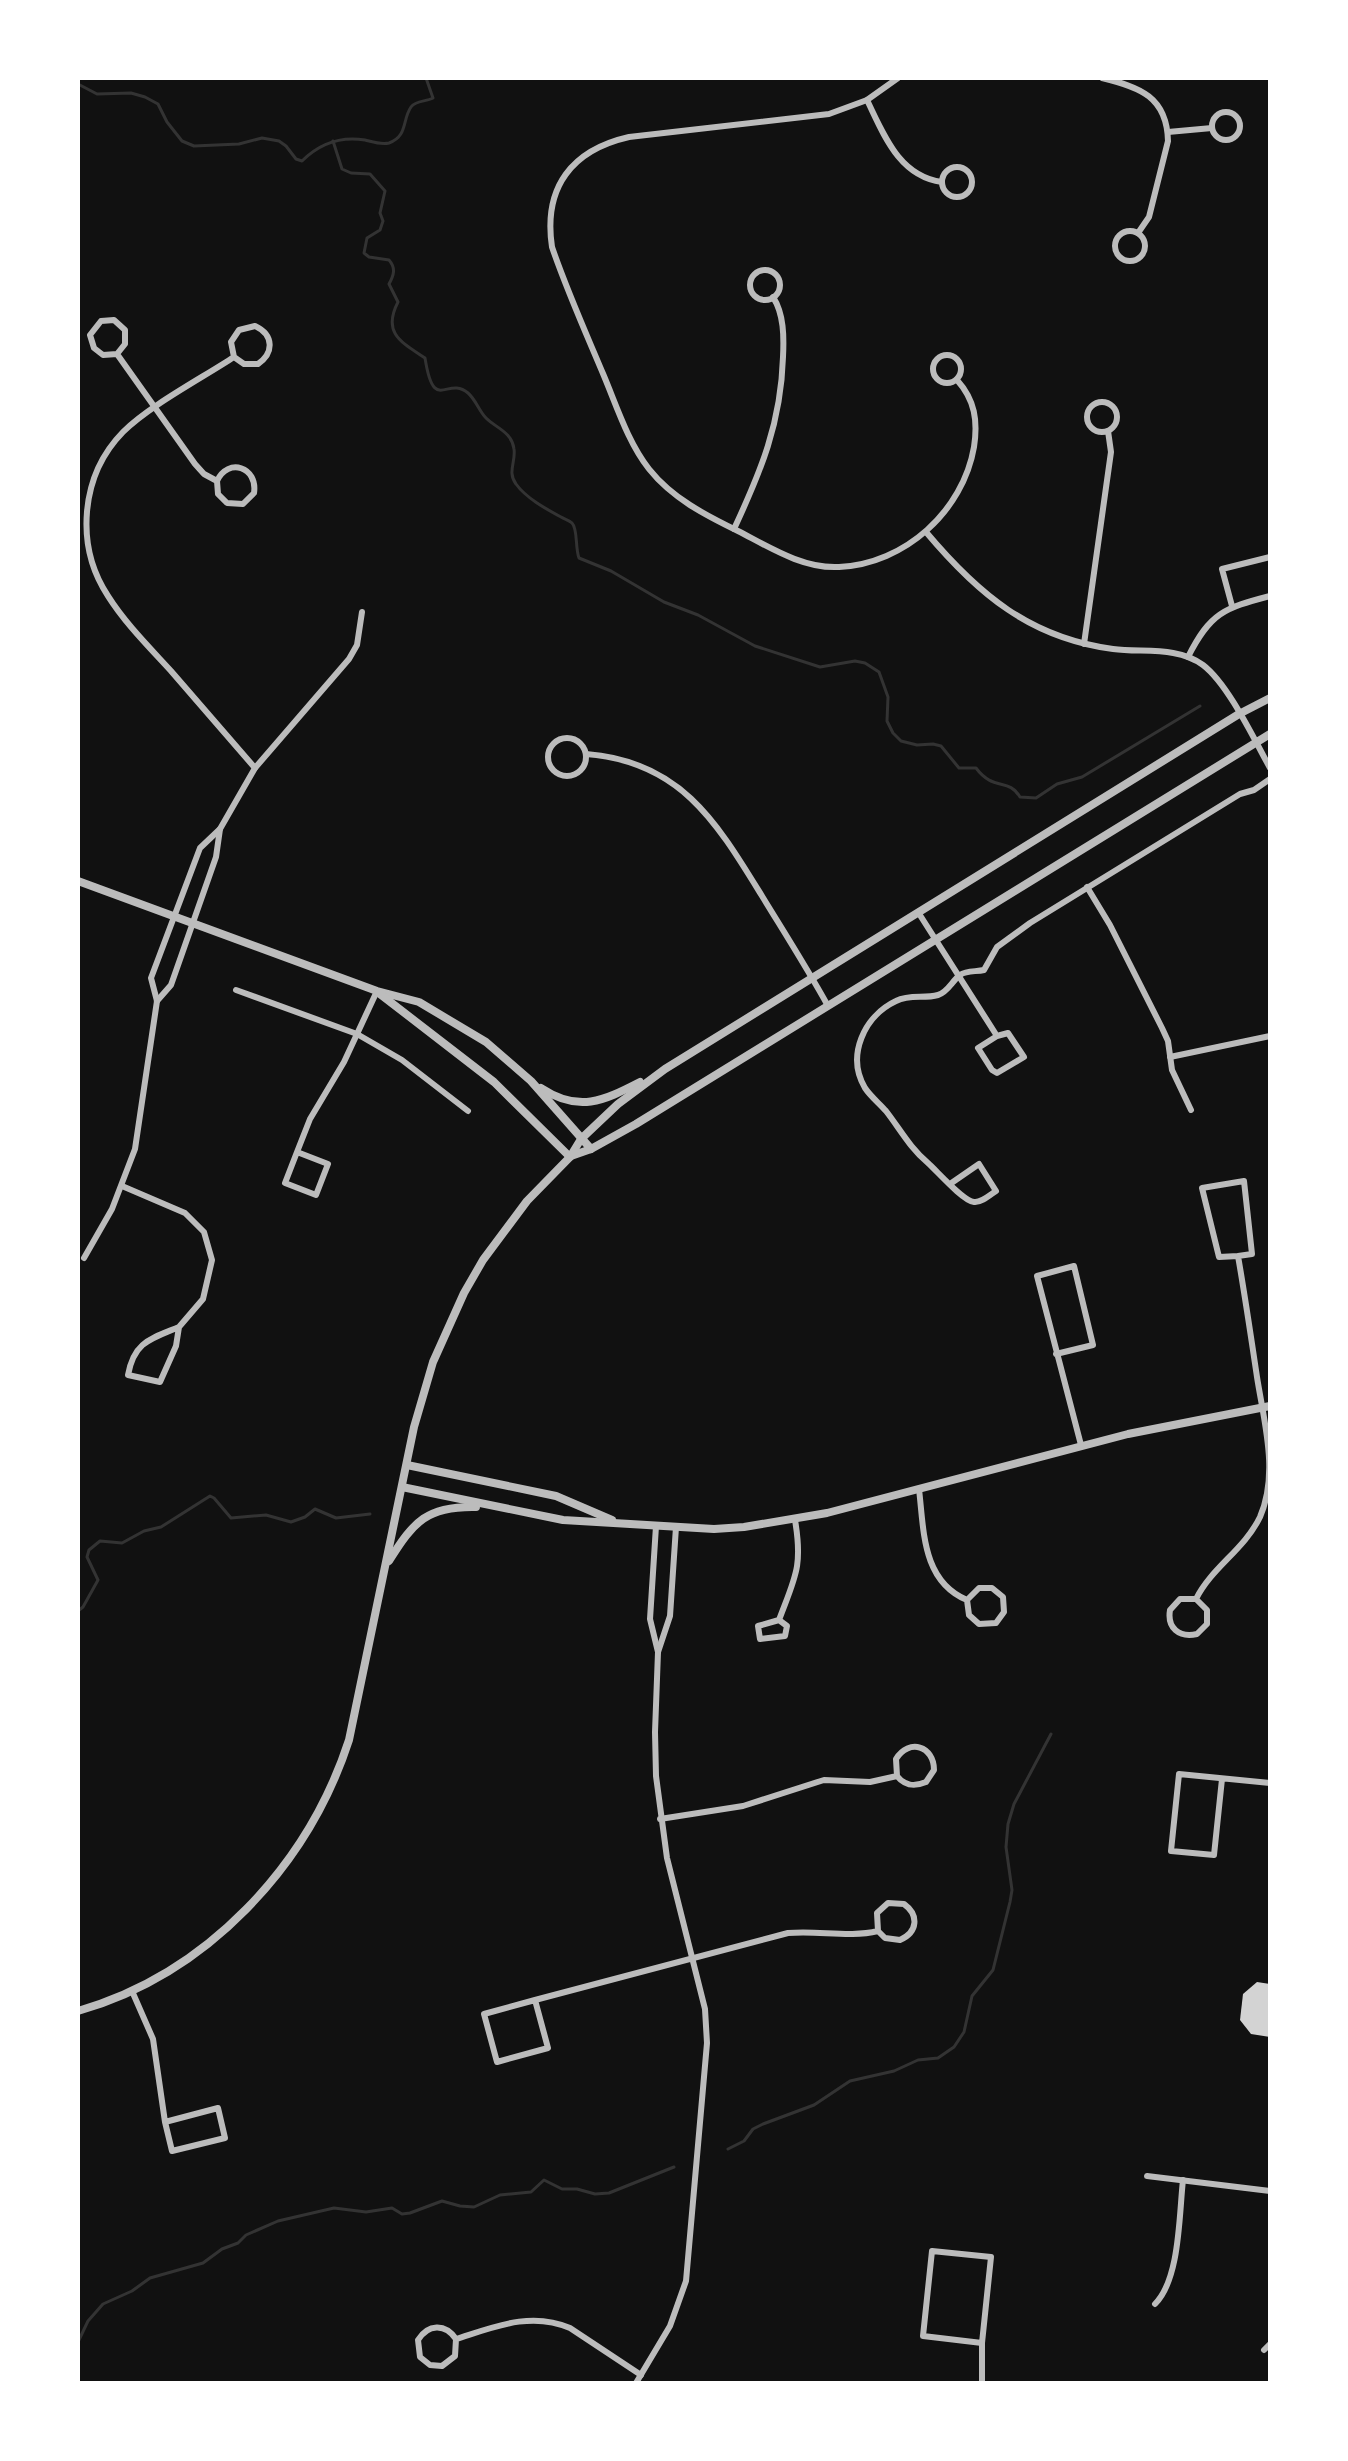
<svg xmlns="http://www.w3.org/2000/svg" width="1348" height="2461" font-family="'Sofia Sans Condensed',sans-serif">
  <rect width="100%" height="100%" fill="#111"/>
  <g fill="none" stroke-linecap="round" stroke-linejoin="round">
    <g stroke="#333" stroke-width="3">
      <path d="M78 84 97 94 131 93 145 97 158 104 167 122 182 141 194 146 239 144 262 138 279 141 286 146 296 159 302 161C319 144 340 136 365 140 373 142 381 145 389 143 408 136 402 120 411 107 416 100 426 102 433 98L426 78"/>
      <path d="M333 141 342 169 351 173 370 174 385 191 380 213 383 221 380 230 367 238 364 253 369 257 389 260C396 268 394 275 389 284L398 302C382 333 401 342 425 358 434 415 447 375 468 393 476 400 479 411 486 418 496 428 512 432 514 449 516 462 507 472 516 484 526 498 546 509 561 517 564 519 569 520 572 523 578 529 575 548 579 558L611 571 664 602 698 615 755 646 820 667 855 661 865 663 879 672 888 697 887 721 893 733 901 741 917 745 933 744 941 746 959 768H976C994 792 1008 777 1020 797L1036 798 1057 784 1082 777 1200 706"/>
      <polyline points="78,1611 83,1607 98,1580 87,1557 89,1550 100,1541 122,1543 144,1531 161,1527 210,1496 214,1498 231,1518 266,1515 291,1522 305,1517 315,1509 336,1518 370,1514"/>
      <polyline points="728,2149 744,2141 753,2129 763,2124 814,2105 850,2081 894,2071 918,2060 938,2058 954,2047 964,2032 972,1996 993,1970 1010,1902 1012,1890 1006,1847 1008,1824 1014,1804 1051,1734"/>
      <polyline points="78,2342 88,2321 103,2304 132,2291 150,2278 203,2263 222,2249 238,2243 246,2235 278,2221 334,2208 366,2212 392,2208 402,2214 410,2213 442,2201 460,2206 474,2207 500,2195 531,2192 544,2180 562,2189 577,2189 595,2194 609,2193 674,2167"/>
    </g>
  </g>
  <polygon fill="#d3d3d3" points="1257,1982 1270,1984 1270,2037 1251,2034 1240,2020 1243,1994"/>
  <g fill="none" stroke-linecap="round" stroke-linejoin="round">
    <g stroke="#bcbcbc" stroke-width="6">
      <path d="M898 78 867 100 829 114 629 137C572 150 543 187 552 247 567 291 586 333 604 376 617 407 628 442 649 469 672 498 705 515 738 531 769 547 803 569 839 567 905 564 963 511 974 447 978 421 975 400 957 380"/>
      <path d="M1102 78C1140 87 1167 97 1168 141L1149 217 1138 233"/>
      <path d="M867 100C884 135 899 176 942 182"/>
      <circle cx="1226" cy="126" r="14"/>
      <polyline points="1168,132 1212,128"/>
      <circle cx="957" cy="182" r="15"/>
      <circle cx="1130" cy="246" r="15"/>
      <circle cx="765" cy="285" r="15"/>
      <path d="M117 354 103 355 94 348 90 335 101 321 114 320 125 330V344L117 354 195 464 204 474 217 481C228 457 258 467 254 493L243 504 227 503 218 494 217 481"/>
      <circle cx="947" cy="369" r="14"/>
      <path d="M234 357 231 342 239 330 255 326C274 335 274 353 258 364H244L234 357C202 378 149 406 123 432 80 476 75 546 108 596 125 623 149 647 171 671 199 703 227 736 255 768"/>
      <circle cx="1102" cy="417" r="15"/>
      <path d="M734 529C761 471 781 423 783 357 784 337 784 314 773 297"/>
      <path d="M926 532C978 594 1030 638 1113 649 1143 653 1177 646 1203 665 1228 684 1254 739 1270 768"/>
      <polyline points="1232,606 1222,569 1270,557"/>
      <polyline points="1084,644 1111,452 1108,431"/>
      <path d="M1188 657C1210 613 1224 608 1270 596"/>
      <circle cx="567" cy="757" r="19"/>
      <path d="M586 754C681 761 717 823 762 896 784 932 807 968 828 1006"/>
      <polyline points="1087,887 1110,925 1162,1028 1168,1041 1172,1070 1191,1110"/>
      <polyline points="918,912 997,1036 978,1048 992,1070 997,1073 1024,1057 1008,1033 997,1036"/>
      <polyline points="236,990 357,1034 402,1060 468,1111"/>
      <polyline points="157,1001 171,985 216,857 220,829"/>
      <polyline points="1170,1057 1270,1036"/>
      <polyline points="297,1152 285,1183 316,1195 328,1164 297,1152 310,1119 344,1062 377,991"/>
      <path d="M950 1184 979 1164 996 1191C990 1195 981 1203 974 1202 963 1201 937 1171 928 1163 910 1148 900 1129 886 1111 879 1103 871 1097 865 1088 846 1056 864 1016 896 1001 910 994 924 999 938 995 948 992 952 981 960 975 967 970 976 972 984 970L997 947 1030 923 1240 794 1254 790 1270 779"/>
      <path d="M122 1186 185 1213 204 1232 212 1260 203 1299 179 1327 176 1346 160 1382 128 1375C134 1342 150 1339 179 1327"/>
      <polyline points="84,1258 112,1209 135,1149 157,1001 151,978 200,848 220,829 255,768 349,659 357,645 362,612"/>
      <polyline points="1056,1354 1093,1345 1074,1266 1037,1276 1081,1445"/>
      <path d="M919 1489C924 1531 922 1581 967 1600L979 1588H992L1003 1597 1004 1612 996 1623 979 1624 969 1615 967 1600"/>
      <polyline points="656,1526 650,1619 658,1652"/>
      <path d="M1196 1599H1180L1170 1610C1167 1628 1179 1638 1197 1634L1207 1624V1610L1196 1599C1212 1567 1244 1550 1260 1517 1279 1473 1264 1422 1257 1377 1251 1337 1245 1296 1238 1256L1252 1254 1244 1181 1202 1188 1219 1257 1238 1256"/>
      <path d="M779 1620 787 1626 785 1636 760 1639 758 1626 779 1620C795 1577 803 1567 795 1520"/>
      <polyline points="1222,1779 1214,1855 1171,1851 1179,1774 1270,1783"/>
      <path d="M660 1819 743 1806 824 1780 870 1782 897 1776 896 1759C909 1738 934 1746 934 1770L926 1782C914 1787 905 1786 897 1776"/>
      <polyline points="132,1991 153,2039 165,2122 218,2108 225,2138 172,2151 165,2122"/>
      <path d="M535 2000 484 2014 497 2062 548 2048 535 2000 788 1933C818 1930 849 1938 878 1931L885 1938 900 1940C918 1932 919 1915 904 1904L888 1903 877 1913 878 1931"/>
      <polyline points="1147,2176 1270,2191"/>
      <path d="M1155 2304C1180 2279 1179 2215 1183 2180"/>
      <path d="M456 2339C445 2323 428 2324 418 2340L420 2357 430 2365 442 2366 455 2356 456 2339C494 2327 531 2311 570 2328L641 2375"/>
      <polyline points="1264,2350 1270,2344"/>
      <polyline points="636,2383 670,2326 686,2281 707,2043 705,2009 667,1858 656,1776 655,1732 658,1652 670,1616 676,1527"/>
      <polyline points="982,2383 982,2343 991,2257 932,2251 923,2336 982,2343"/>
    </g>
    <g stroke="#bcbcbc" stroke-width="8">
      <polyline points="78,881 377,991 419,1002 486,1042 531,1081 591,1149"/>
      <polyline points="380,994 494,1082 570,1157"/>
      <path d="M541 1088C579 1113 603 1101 640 1082"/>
      <polyline points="571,1156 591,1149 636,1124 1270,734"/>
      <polyline points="407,1465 556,1496 612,1520"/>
      <polyline points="402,1487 563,1520 714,1529 744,1527 827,1513 1128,1434 1270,1406"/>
      <path d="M389 1561C414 1521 427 1506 476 1507"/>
      <path d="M78 2011C207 1974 308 1866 349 1740L414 1427 433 1362 464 1293 483 1260 527 1201 570 1157 581 1139 618 1104 665 1069 1239 714 1270 698"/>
    </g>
  </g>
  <rect width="1348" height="2461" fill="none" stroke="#ffffff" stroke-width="160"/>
</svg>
